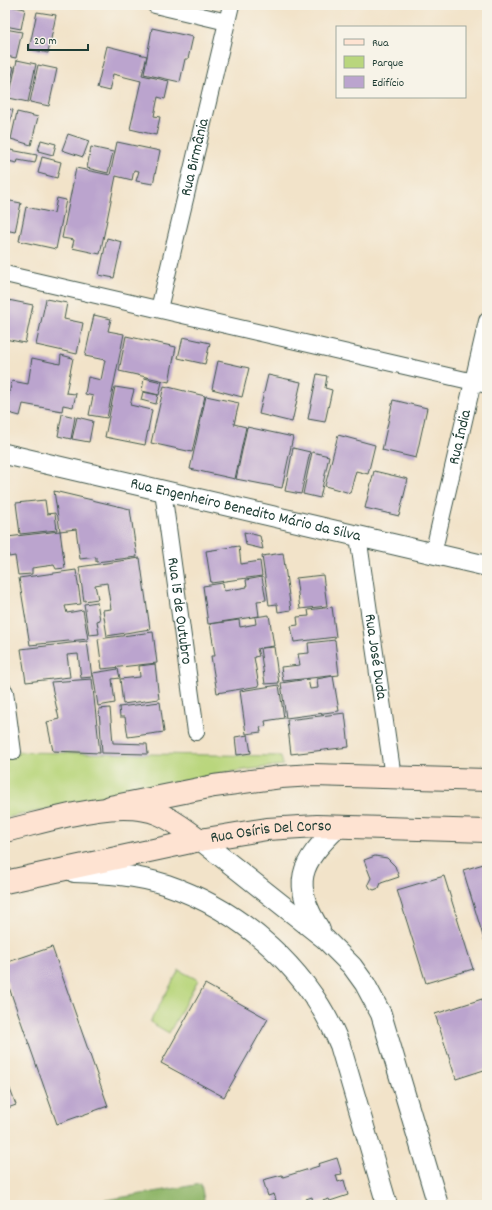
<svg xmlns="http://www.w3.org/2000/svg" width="492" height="1210" font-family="Dekko,sans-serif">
  <rect width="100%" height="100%" fill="#f7f3e8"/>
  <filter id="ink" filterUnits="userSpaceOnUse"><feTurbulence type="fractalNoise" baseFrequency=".025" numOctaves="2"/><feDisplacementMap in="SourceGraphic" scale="8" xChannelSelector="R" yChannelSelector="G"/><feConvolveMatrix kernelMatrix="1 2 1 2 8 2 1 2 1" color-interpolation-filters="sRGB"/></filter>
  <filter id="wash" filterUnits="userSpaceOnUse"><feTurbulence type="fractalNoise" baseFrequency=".012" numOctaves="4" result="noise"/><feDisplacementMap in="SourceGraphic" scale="16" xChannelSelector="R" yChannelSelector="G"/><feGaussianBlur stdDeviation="0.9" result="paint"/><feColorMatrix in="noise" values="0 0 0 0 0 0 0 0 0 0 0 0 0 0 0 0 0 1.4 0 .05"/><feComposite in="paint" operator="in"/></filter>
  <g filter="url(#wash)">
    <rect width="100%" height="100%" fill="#f2e3c9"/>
    <g fill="#b9d67d" stroke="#6c8a58">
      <polygon points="13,752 281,756 283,765 222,773 5,818 5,755"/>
      <polygon points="179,970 198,980 169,1033 150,1022"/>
    </g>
    <polygon fill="#92b76c" stroke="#587a50" points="201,1184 205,1205 76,1205"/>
    <g id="blocks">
      <g fill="#bba4ce">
        <polygon points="5,5 25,9 21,29 5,26"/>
        <polygon points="37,12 56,15 48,53 29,49"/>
        <polygon points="152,28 193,37 188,59 185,59 180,82 144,74"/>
        <polygon points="5,29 22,32 16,58 5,56"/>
        <polygon points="107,46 147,56 142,75 169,81 165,99 158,97 154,116 160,117 156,135 130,129 141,81 113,74 109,91 97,88"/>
        <polygon points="17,60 36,64 28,102 9,98"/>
        <polygon points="5,65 14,67 7,97 5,96"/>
        <polygon points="38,65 57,69 49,106 30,102"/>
        <polygon points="5,108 13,110 6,138 5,138"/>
        <polygon points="17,112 38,117 31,145 11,139"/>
        <polygon points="68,134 89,141 83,157 62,150"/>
        <polygon points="41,140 56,144 53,155 38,151"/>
        <polygon points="117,142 160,151 153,184 136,181 139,171 134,170 132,180 116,176 100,254 72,248 74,240 62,238 76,168 110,175"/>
        <polygon points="91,147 113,152 108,173 87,168"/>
        <polygon points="5,149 37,155 35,163 18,160 17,163 8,161 5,176"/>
        <polygon points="42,157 61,162 57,178 38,173"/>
        <polygon points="57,198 66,200 56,249 19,241 26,207 54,213"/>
        <polygon points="5,200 21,203 15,232 5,230"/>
        <polygon points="107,238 122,242 114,278 99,275"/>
        <polygon points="46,299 67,303 64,319 83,323 77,354 36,345"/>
        <polygon points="8,300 33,305 25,343 5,339 5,314"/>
        <polygon points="94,315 111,319 108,331 124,334 107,418 89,415 93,396 85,394 88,377 101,380 105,360 85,356"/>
        <polygon points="126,336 176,347 169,382 119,371"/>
        <polygon points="183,337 210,343 205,364 178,358"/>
        <polygon points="61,355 73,358 66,393 76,394 73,407 63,405 62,411 23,404 20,416 5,412 12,381 28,384 32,358 60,364"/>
        <polygon points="218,361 249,368 242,397 212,389"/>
        <polygon points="317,374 327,376 325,388 332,390 325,422 308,419"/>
        <polygon points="268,375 301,382 292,422 259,414"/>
        <polygon points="144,378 162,382 159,395 142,391"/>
        <polygon points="164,386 205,396 192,452 151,443"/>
        <polygon points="115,387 134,390 130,405 152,410 145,445 105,437"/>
        <polygon points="143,392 158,395 156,404 141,400"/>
        <polygon points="206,396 239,403 234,424 246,427 235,479 190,469"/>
        <polygon points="393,400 427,408 416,458 382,450"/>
        <polygon points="62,414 75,417 71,439 58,436"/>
        <polygon points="77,417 93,421 89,442 72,439"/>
        <polygon points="247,427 293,437 282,488 236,479"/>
        <polygon points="338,435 375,445 368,474 356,471 350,493 325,486"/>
        <polygon points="293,448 310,452 301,494 285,491"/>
        <polygon points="312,452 329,456 320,498 303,494"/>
        <polygon points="374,471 408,479 399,516 365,508"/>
        <polygon points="54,491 130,509 137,557 96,562 96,557 80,559 76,529 60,531"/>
        <polygon points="45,500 47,514 55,513 57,530 20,534 16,503"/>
        <polygon points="60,531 65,568 56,569 54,565 32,568 32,574 18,575 15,556 9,557 7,537"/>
        <polygon points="244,532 260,536 263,549 246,545"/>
        <polygon points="239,546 241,564 260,561 262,576 211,583 206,551"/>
        <polygon points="283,553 291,610 278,612 277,604 269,605 262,556"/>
        <polygon points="140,558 150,629 107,636 103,610 111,609 107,583 95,585 98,599 84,601 79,567"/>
        <polygon points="76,570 81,604 65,606 67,613 83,610 88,639 30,645 19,578"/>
        <polygon points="323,575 327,606 300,609 296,578"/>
        <polygon points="262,577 266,600 257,601 259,616 208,624 203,586 223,583 224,591 247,587 246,580"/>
        <polygon points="97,602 100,620 97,621 99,634 89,635 84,604"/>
        <polygon points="332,607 336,637 294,642 291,626 298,625 297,617 309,616 308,610"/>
        <polygon points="269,615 274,646 261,648 274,647 279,683 265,684 260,648 257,649 259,656 254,657 259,686 217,693 211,656 215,656 210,624 239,620 240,627 256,624 255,617"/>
        <polygon points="153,632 157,663 102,669 98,639"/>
        <polygon points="335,640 339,675 283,681 281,667 300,665 298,654 309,653 308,643"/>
        <polygon points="87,641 92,677 81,678 78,654 67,655 70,677 26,682 21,649"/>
        <polygon points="155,664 159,699 123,704 120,679 140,677 139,666"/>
        <polygon points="118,669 120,678 112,679 115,703 98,706 93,673"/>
        <polygon points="333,676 339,711 286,718 281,683 308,679 310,689 318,688 317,679"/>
        <polygon points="92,679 100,753 53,751 47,722 59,719 51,682"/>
        <polygon points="279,685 284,718 265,721 266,726 260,727 261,732 246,734 240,691"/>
        <polygon points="160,702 164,732 128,737 125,717 120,717 119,707"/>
        <polygon points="110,708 113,743 147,744 148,754 102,753 99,709"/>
        <polygon points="345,713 349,747 291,754 287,720"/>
        <polygon points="248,735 251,753 237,755 235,737"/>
        <polygon points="375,856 387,858 395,866 399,877 381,883 379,888 374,890 370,888 368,884 371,878 364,860"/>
        <polygon points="487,863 487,949 463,870"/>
        <polygon points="444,876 473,969 426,983 397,890"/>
        <polygon points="52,947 108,1106 57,1124 5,976 5,963"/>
        <polygon points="205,984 268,1019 224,1097 161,1063"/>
        <polygon points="482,999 487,1016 487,1069 456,1079 435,1014"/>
        <polygon points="5,1076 16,1105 5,1109"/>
        <polygon points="337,1158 342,1174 336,1175 338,1182 344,1180 348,1195 330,1201 329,1199 313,1204 312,1197 306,1199 308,1205 271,1205 270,1202 276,1200 274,1194 268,1196 263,1180 282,1175 283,1177 319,1166 318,1164"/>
      </g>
    </g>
  </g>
  <g filter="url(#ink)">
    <use href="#blocks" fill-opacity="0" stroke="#3f564a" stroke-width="1"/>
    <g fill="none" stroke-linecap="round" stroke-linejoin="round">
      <g stroke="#3f564a" stroke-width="18">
        <g id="minor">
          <polyline points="155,5 227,22"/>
          <polyline points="5,274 487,385"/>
          <path id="s1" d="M159 309 231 5"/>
          <path id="s2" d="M163 491 196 732"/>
          <path id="s3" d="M358 536 393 777"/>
          <path id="s4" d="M433 554 487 321"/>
          <polyline points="5,692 13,752"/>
        </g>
      </g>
      <g stroke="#3f564a" stroke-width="22">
        <g id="tertiary">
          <path id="s5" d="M5 454 487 566"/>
          <polyline points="200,840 325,939 352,966 365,984 381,1014 438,1205"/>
          <path d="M74 872C105 873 137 875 167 885 243 911 309 970 340 1045L387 1205"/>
          <path d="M320 930C291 883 299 864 338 827"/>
        </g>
      </g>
      <g stroke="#3f564a" stroke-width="24">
        <g id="secondary">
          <polyline points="110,807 214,786 281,777 313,775 487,780"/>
          <path d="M5 831C48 821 117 797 159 814 174 820 187 831 200 840"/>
          <path id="s6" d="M5 882 200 840 267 829 317 826 487 831"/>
        </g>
      </g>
      <use href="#minor" stroke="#fff" stroke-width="16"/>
      <use href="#tertiary" stroke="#fff" stroke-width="20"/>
      <use href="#secondary" stroke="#fee3d2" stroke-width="22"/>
    </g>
  </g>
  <g text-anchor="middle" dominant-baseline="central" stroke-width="3" stroke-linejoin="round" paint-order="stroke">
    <g font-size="16" fill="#1f3d34" stroke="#f7f3e8">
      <text stroke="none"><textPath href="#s1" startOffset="156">Rua Birmânia</textPath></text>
      <text stroke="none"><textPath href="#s4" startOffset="120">Rua Índia</textPath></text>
      <text stroke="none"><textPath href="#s5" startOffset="247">Rua Engenheiro Benedito Mário da Silva</textPath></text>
      <text stroke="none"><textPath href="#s2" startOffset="121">Rua 15 de Outubro</textPath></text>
      <text stroke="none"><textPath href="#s3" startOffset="122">Rua José Duda</textPath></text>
      <text stroke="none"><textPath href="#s6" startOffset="271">Rua Osíris Del Corso</textPath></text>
    </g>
  </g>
  <rect width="492" height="1210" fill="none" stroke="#f7f3e8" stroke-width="20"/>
  <rect x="336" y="26" width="130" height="72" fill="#f7f3e8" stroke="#a1aaa0"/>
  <rect x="344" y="39" width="20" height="6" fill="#fee3d2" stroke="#a1aaa0"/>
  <text x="372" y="46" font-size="12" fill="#1f3d34">Rua</text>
  <rect x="344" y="56" width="20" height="12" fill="#b9d67d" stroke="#a1aaa0"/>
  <text x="372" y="66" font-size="12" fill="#1f3d34">Parque</text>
  <rect x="344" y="76" width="20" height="12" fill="#bba4ce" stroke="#a1aaa0"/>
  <text x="372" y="86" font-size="12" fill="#1f3d34">Edifício</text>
  <path d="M28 44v6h60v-6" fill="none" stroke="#1f3d34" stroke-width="2"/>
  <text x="34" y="44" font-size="12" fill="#1f3d34" stroke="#f7f3e8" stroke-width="3" paint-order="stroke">20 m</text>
</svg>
